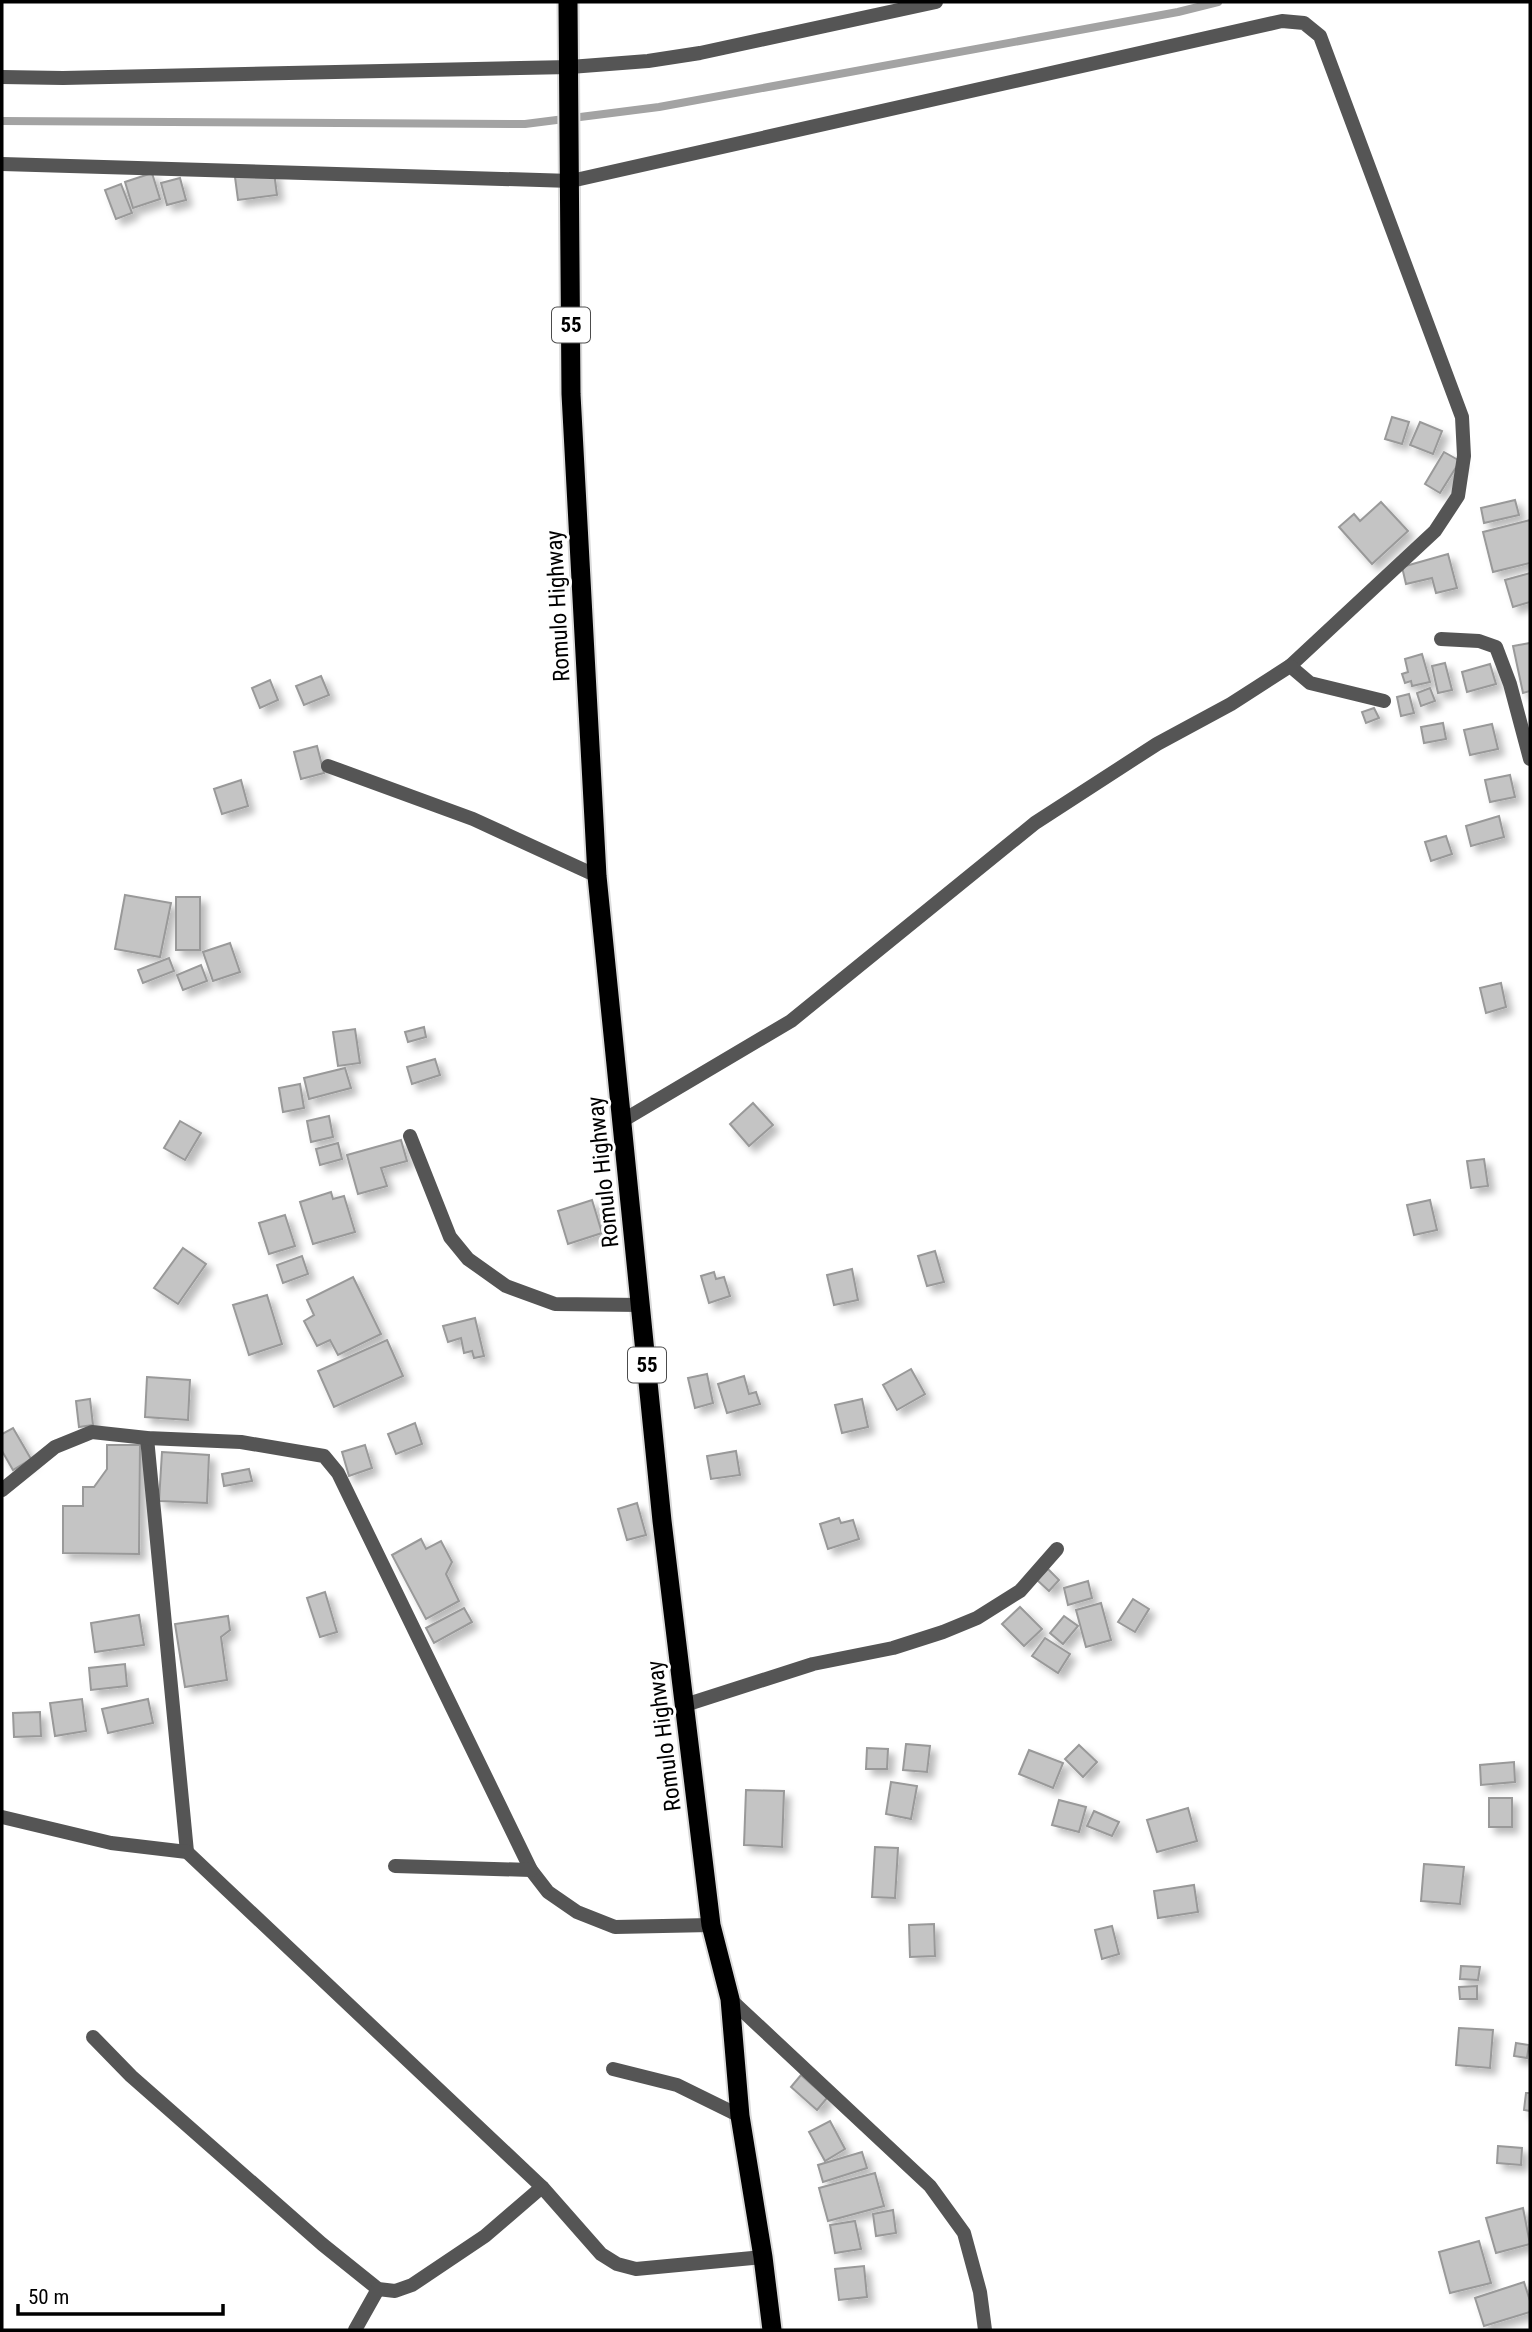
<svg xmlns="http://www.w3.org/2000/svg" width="1532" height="2332" font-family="'Roboto Condensed',sans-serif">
  <defs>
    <filter id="shadow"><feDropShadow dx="6" dy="6" stdDeviation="3.5" flood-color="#0004"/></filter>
  </defs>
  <rect width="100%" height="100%" fill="#fff"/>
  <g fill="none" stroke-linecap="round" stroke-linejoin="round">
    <polyline stroke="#a3a3a3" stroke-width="8" points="2,121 525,124 659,107 1178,12 1218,2"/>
  </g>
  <g fill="#c4c4c4" stroke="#999" stroke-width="2" filter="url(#shadow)">
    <polygon points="274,172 277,195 238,200 235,177"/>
    <polygon points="152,173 160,199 133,208 125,182"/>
    <polygon points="180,178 186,200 167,205 161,183"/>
    <polygon points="121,184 132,213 116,219 105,190"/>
    <polygon points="1392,417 1409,422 1402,444 1385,439"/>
    <polygon points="1420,422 1442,431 1433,454 1410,445"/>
    <polygon points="1444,452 1460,461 1440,493 1425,484"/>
    <polygon points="1515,500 1519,515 1484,523 1481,508"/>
    <polygon points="1381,502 1408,531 1372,564 1339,527 1354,514 1360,521"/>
    <polygon points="1530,520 1530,563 1493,572 1483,532"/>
    <polygon points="1448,554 1457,588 1436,593 1432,578 1406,584 1402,567"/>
    <polygon points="1530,573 1530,602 1513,607 1505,580"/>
    <polygon points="1530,643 1530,691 1523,693 1513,646"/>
    <polygon points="1422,654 1430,682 1412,686 1411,681 1405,683 1402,674 1408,672 1405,659"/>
    <polygon points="1445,663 1452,690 1438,693 1432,666"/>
    <polygon points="1490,664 1496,684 1467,692 1462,672"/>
    <polygon points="321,676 329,695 304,705 296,686"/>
    <polygon points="270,680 278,700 260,708 252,688"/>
    <polygon points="1430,688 1435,701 1421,706 1417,693"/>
    <polygon points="1409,694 1414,713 1401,716 1397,697"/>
    <polygon points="1374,708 1379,718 1366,723 1362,712"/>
    <polygon points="1443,723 1446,739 1424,743 1421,727"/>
    <polygon points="1492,724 1498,749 1470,755 1464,730"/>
    <polygon points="317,746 324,773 301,779 294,752"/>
    <polygon points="1510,775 1515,797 1490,802 1485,780"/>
    <polygon points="241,780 248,806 222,814 214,789"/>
    <polygon points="1499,816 1504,837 1471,846 1466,826"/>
    <polygon points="1446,836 1452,854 1431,861 1425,842"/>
    <polygon points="125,895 171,903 160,957 115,949"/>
    <rect x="176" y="897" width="24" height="53"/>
    <polygon points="230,943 240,972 213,981 203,952"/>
    <polygon points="169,958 174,971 143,983 138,970"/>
    <polygon points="201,965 207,981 183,990 177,975"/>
    <polygon points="1501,983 1506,1007 1486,1013 1480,988"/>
    <polygon points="424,1027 426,1037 408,1042 405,1032"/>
    <polygon points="355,1029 360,1063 338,1066 333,1032"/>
    <polygon points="435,1059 440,1075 412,1084 407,1067"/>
    <polygon points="345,1068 351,1088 309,1099 304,1078"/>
    <polygon points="300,1084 304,1108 283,1112 279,1088"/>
    <polygon points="753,1103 773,1125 749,1146 730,1124"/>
    <polygon points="329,1116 333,1137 311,1142 307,1121"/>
    <polygon points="180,1121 201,1133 185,1160 164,1148"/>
    <polygon points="401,1140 407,1161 381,1168 387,1186 358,1194 347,1155"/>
    <polygon points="338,1143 342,1159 320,1165 316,1149"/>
    <polygon points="1484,1159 1488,1186 1471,1188 1467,1161"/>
    <polygon points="331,1192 333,1199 344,1196 355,1232 313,1244 300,1202"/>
    <polygon points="592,1200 602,1233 568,1244 558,1211"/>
    <polygon points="1430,1200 1437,1230 1414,1235 1407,1205"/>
    <polygon points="285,1215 295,1246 269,1254 259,1223"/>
    <polygon points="183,1248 206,1264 178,1304 154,1288"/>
    <polygon points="935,1251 944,1282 927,1286 918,1256"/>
    <polygon points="302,1256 308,1274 283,1283 277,1265"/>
    <polygon points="852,1269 858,1300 834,1305 827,1275"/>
    <polygon points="714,1272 716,1279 724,1277 730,1296 709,1303 701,1276"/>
    <polygon points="353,1277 381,1334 338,1355 330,1340 317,1346 304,1321 314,1315 307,1300"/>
    <polygon points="267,1295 282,1344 249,1355 233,1305"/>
    <polygon points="475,1318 484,1356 474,1358 472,1351 464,1353 461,1338 448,1342 443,1326"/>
    <polygon points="387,1340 403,1376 334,1407 318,1371"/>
    <polygon points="911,1369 925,1394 897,1410 883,1385"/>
    <polygon points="707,1374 713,1403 695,1408 688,1378"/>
    <polygon points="744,1376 749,1394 756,1392 760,1404 727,1413 718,1384"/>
    <polygon points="147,1377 190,1380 188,1420 145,1417"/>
    <polygon points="90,1399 93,1425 79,1427 76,1401"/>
    <polygon points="862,1399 868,1427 842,1433 835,1405"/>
    <polygon points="415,1423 422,1444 396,1454 388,1434"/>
    <polygon points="13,1428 31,1459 13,1470 2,1451 2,1434"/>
    <polygon points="107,1445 140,1445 139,1554 63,1553 63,1506 83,1506 83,1487 94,1487 107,1469"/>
    <polygon points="365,1445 372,1468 349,1476 342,1452"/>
    <polygon points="736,1451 740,1475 711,1479 707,1456"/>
    <polygon points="162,1452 209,1455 207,1503 159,1501"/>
    <polygon points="249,1469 252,1481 224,1486 222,1474"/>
    <polygon points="637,1503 646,1535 627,1540 618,1509"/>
    <polygon points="839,1518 841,1523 853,1520 859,1539 828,1549 820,1524"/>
    <polygon points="421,1539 426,1549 441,1541 452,1562 446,1574 459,1601 426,1619 392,1555"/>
    <polygon points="1048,1569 1059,1580 1049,1591 1037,1580"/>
    <polygon points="1088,1581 1092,1598 1068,1605 1064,1588"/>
    <polygon points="325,1592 337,1632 320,1637 307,1598"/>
    <polygon points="1133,1599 1149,1609 1135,1632 1118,1622"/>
    <polygon points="1101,1603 1111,1640 1086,1647 1076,1610"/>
    <polygon points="1020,1607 1042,1629 1024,1646 1002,1624"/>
    <polygon points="464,1608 472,1622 434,1643 426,1628"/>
    <polygon points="139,1615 144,1645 95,1652 91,1623"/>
    <polygon points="228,1616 230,1630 221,1637 227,1680 185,1687 175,1624"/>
    <polygon points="1064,1616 1078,1626 1063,1644 1050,1633"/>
    <polygon points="1045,1638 1070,1654 1058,1673 1032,1656"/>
    <polygon points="125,1664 127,1686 91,1690 89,1668"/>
    <polygon points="82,1699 86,1731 55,1736 50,1703"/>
    <polygon points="148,1699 153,1723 108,1733 102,1709"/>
    <polygon points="40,1712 41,1736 14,1737 13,1713"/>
    <polygon points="906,1744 930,1746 927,1772 903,1770"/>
    <polygon points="1079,1745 1097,1762 1083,1777 1065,1759"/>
    <polygon points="867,1748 888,1749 887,1769 866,1769"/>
    <polygon points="1029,1750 1063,1763 1053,1788 1019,1774"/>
    <polygon points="1514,1762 1515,1782 1481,1785 1480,1765"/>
    <polygon points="891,1782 917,1786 911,1819 886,1814"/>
    <polygon points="746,1790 784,1791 782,1847 744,1845"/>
    <rect x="1489" y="1798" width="23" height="29"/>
    <polygon points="1059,1800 1086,1807 1079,1832 1052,1825"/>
    <polygon points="1188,1808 1197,1841 1157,1852 1147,1820"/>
    <polygon points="1094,1811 1119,1822 1112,1836 1087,1826"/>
    <polygon points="875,1847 898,1848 895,1898 872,1897"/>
    <polygon points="1424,1864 1464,1867 1460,1904 1421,1901"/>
    <polygon points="1194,1885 1198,1912 1158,1918 1154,1891"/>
    <polygon points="934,1924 935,1956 910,1957 909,1925"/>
    <polygon points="1112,1926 1119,1954 1102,1959 1095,1930"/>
    <polygon points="1461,1966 1480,1967 1478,1980 1460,1979"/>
    <polygon points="1477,1986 1477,1999 1460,1999 1459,1987"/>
    <polygon points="1459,2028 1493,2030 1490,2068 1456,2065"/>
    <polygon points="1516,2043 1529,2045 1527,2058 1514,2056"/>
    <polygon points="801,2075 827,2098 817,2110 791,2087"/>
    <polygon points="1526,2093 1530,2093 1530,2111 1524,2110"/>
    <polygon points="830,2121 845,2149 825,2161 809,2132"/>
    <polygon points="1498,2146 1522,2148 1521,2165 1497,2163"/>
    <polygon points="862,2152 867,2168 823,2182 818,2165"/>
    <polygon points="875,2173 884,2206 828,2221 819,2188"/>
    <polygon points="1523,2208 1530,2244 1496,2253 1486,2218"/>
    <polygon points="893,2210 896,2233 876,2236 873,2214"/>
    <polygon points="855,2221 861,2249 835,2253 830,2225"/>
    <polygon points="1479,2241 1491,2283 1450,2293 1439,2252"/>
    <polygon points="864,2266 867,2297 839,2300 835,2269"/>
    <polygon points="1524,2282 1530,2301 1530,2312 1484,2326 1475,2298"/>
  </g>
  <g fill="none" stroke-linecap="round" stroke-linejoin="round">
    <g stroke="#dbdbdb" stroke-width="23">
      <polyline id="trunk" points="568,2 571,394 597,876 662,1521 711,1925 730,1999 740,2116 763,2257 772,2330"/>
    </g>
    <g stroke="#555" stroke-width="14">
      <polyline points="2,77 63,78 570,67 648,61 700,53 936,2"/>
      <polyline points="2,164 571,181 1282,21 1304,23 1320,36 1462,417 1464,456 1458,496 1435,531 1290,666"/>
      <polyline points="1441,639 1479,641 1496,647 1510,684 1530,759"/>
      <polyline points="328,766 473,819 597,876"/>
      <polyline points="622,1121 791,1021 1035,823 1157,744 1231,704 1290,666 1310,683 1384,701"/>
      <polyline points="410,1136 450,1237 468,1259 506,1286 555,1304 641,1305"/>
      <polyline points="147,1438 187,1852"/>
      <polyline points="2,1490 55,1447 92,1432 147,1438 241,1442 324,1456 338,1473 531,1870 548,1892 577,1912 615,1927 711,1925"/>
      <polyline points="685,1705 813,1664 893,1648 943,1632 977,1618 1020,1591 1057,1549"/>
      <polyline points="2,1817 111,1843 187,1852 542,2187 601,2254 617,2264 636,2269 763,2257"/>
      <polyline points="395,1866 531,1870"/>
      <polyline points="730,1999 930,2186 964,2233 980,2292 985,2330"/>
      <polyline points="93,2037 131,2076 322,2244 378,2289 395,2291 412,2285 485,2236 542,2187"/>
      <polyline points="613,2069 677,2085 740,2116"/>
      <polyline points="355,2330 378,2289"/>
    </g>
    <use href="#trunk" stroke="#000" stroke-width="19"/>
  </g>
  <g text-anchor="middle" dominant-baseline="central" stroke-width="6" stroke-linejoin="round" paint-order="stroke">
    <g fill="#fff" stroke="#4c4c4c" stroke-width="2">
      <rect x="552" y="307.5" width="38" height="35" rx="5"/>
      <rect x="628" y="1347.5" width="38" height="35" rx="5"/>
    </g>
    <g font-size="21" font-weight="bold" fill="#000">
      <text x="571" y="325">55</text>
      <text x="647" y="1365">55</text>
    </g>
    <g font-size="23" fill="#000" stroke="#fff">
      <text transform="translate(558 606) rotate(-93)">Romulo Highway</text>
      <text transform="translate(603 1172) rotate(-96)">Romulo Highway</text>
      <text transform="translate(664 1736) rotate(-97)">Romulo Highway</text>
    </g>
  </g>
  <rect width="1532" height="2332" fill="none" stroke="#000000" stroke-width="7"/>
  <path d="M18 2304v10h205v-10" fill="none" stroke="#000000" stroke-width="3.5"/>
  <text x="28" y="2304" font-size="21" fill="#000000" stroke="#ffffff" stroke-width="5" paint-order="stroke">50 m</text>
</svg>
